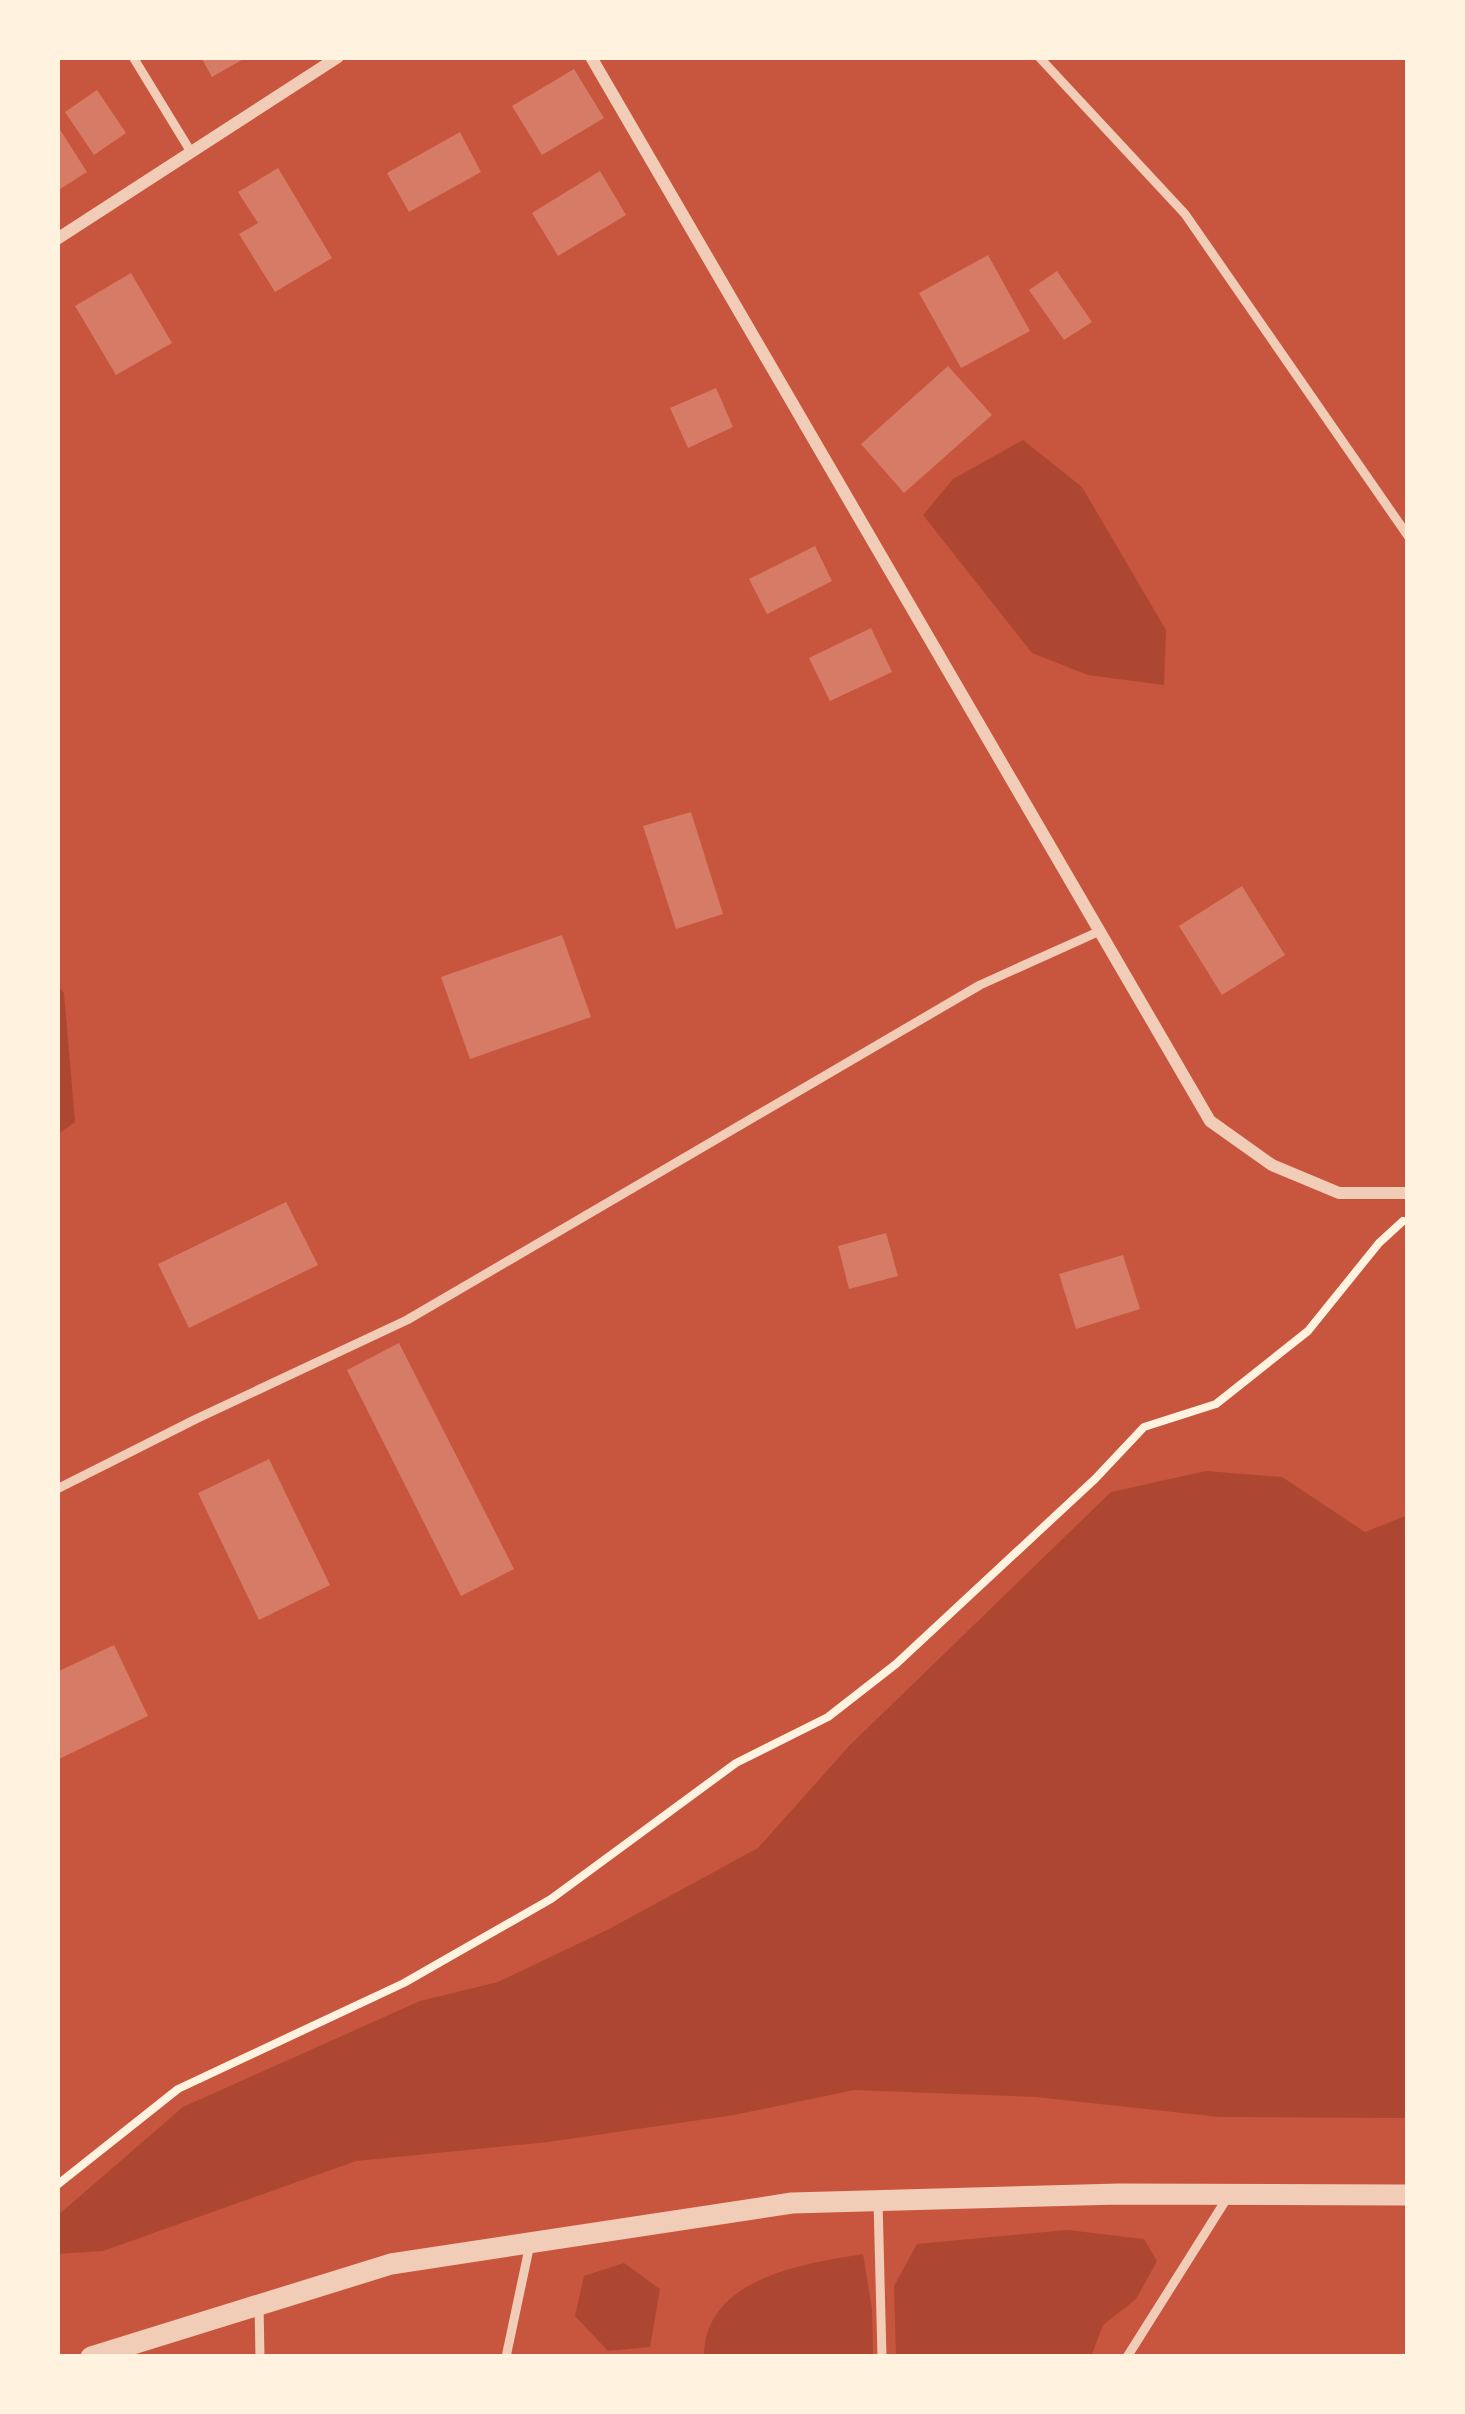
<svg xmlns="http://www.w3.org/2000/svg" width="1465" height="2414" font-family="'Alegreya Sans',sans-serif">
  <rect width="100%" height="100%" fill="#c8553d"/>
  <g fill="#ae4732">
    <polygon points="1023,440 1082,487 1166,630 1164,685 1088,675 1032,653 923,515 953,479"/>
    <polygon points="57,985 64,993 75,1122 57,1135"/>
    <polygon points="1206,1471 1282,1477 1365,1532 1408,1515 1408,2118 1219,2117 1036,2097 854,2090 734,2115 548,2142 356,2161 103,2251 57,2254 57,2216 183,2107 420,2001 498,1982 609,1929 758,1848 850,1745 1111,1492"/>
    <polygon points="1067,2230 1144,2239 1157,2261 1136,2299 1103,2325 1091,2357 896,2357 894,2286 917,2244"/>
    <path d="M863 2254 872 2309 873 2357H704C704 2278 802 2264 863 2254Z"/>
    <polygon points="624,2263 660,2289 650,2347 608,2351 575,2316 584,2276"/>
  </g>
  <g fill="#d67c66">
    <polygon points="201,57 247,57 212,77"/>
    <polygon points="574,69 604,118 542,155 512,106"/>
    <polygon points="97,90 126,133 94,155 65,112"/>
    <polygon points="57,125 87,172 57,191"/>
    <polygon points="460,132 481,172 409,212 387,173"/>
    <polygon points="278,168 332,258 275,292 239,234 258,223 238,192"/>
    <polygon points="600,171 626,215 558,256 532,213"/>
    <polygon points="988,255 1030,331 961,368 919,293"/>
    <polygon points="1057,271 1092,322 1064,340 1029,290"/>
    <polygon points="131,273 172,343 116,375 75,306"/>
    <polygon points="948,366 992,415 904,493 861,444"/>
    <polygon points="716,388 733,427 688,448 670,408"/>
    <polygon points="815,546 832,581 767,614 749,579"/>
    <polygon points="871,628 892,672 830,701 809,658"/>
    <polygon points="691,812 723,914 676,929 643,826"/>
    <polygon points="1242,886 1285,955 1222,995 1179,926"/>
    <polygon points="562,935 591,1017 470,1059 441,977"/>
    <polygon points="286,1202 318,1265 189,1328 158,1264"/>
    <polygon points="886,1233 898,1276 849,1289 838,1246"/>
    <polygon points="1123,1255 1140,1309 1076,1329 1059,1274"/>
    <polygon points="399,1343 514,1569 461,1596 347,1370"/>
    <polygon points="269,1459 330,1585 259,1620 198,1493"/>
    <polygon points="114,1645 148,1716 57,1760 57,1672"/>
  </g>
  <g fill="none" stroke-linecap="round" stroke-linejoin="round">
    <polyline stroke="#fff3e0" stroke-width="8" points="57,2185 178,2089 404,1983 551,1899 736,1763 828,1717 896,1664 1095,1479 1144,1427 1216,1404 1308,1331 1379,1243 1403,1221"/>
    <g stroke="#f1ccb7" stroke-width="9">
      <polyline points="133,57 191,152"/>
      <polyline points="1039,57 1185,214 1408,536"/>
      <polyline points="57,1489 196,1419 407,1320 980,985 1100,931"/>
      <polyline points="878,2201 882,2357"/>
      <polyline points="259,2305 260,2357"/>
      <polyline points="506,2357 530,2244"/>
      <polyline points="1127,2357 1229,2195"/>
    </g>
    <g stroke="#f1ccb7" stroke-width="12">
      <polyline points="591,57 1210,1121 1272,1165 1339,1193 1408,1193"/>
      <polyline points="57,239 338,57"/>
    </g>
    <polyline stroke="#f1ccb7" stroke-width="21" points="91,2357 391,2264 792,2203 1119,2194 1408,2195"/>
  </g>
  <rect width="1465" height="2414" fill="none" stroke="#fff3e0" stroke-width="120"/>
</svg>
